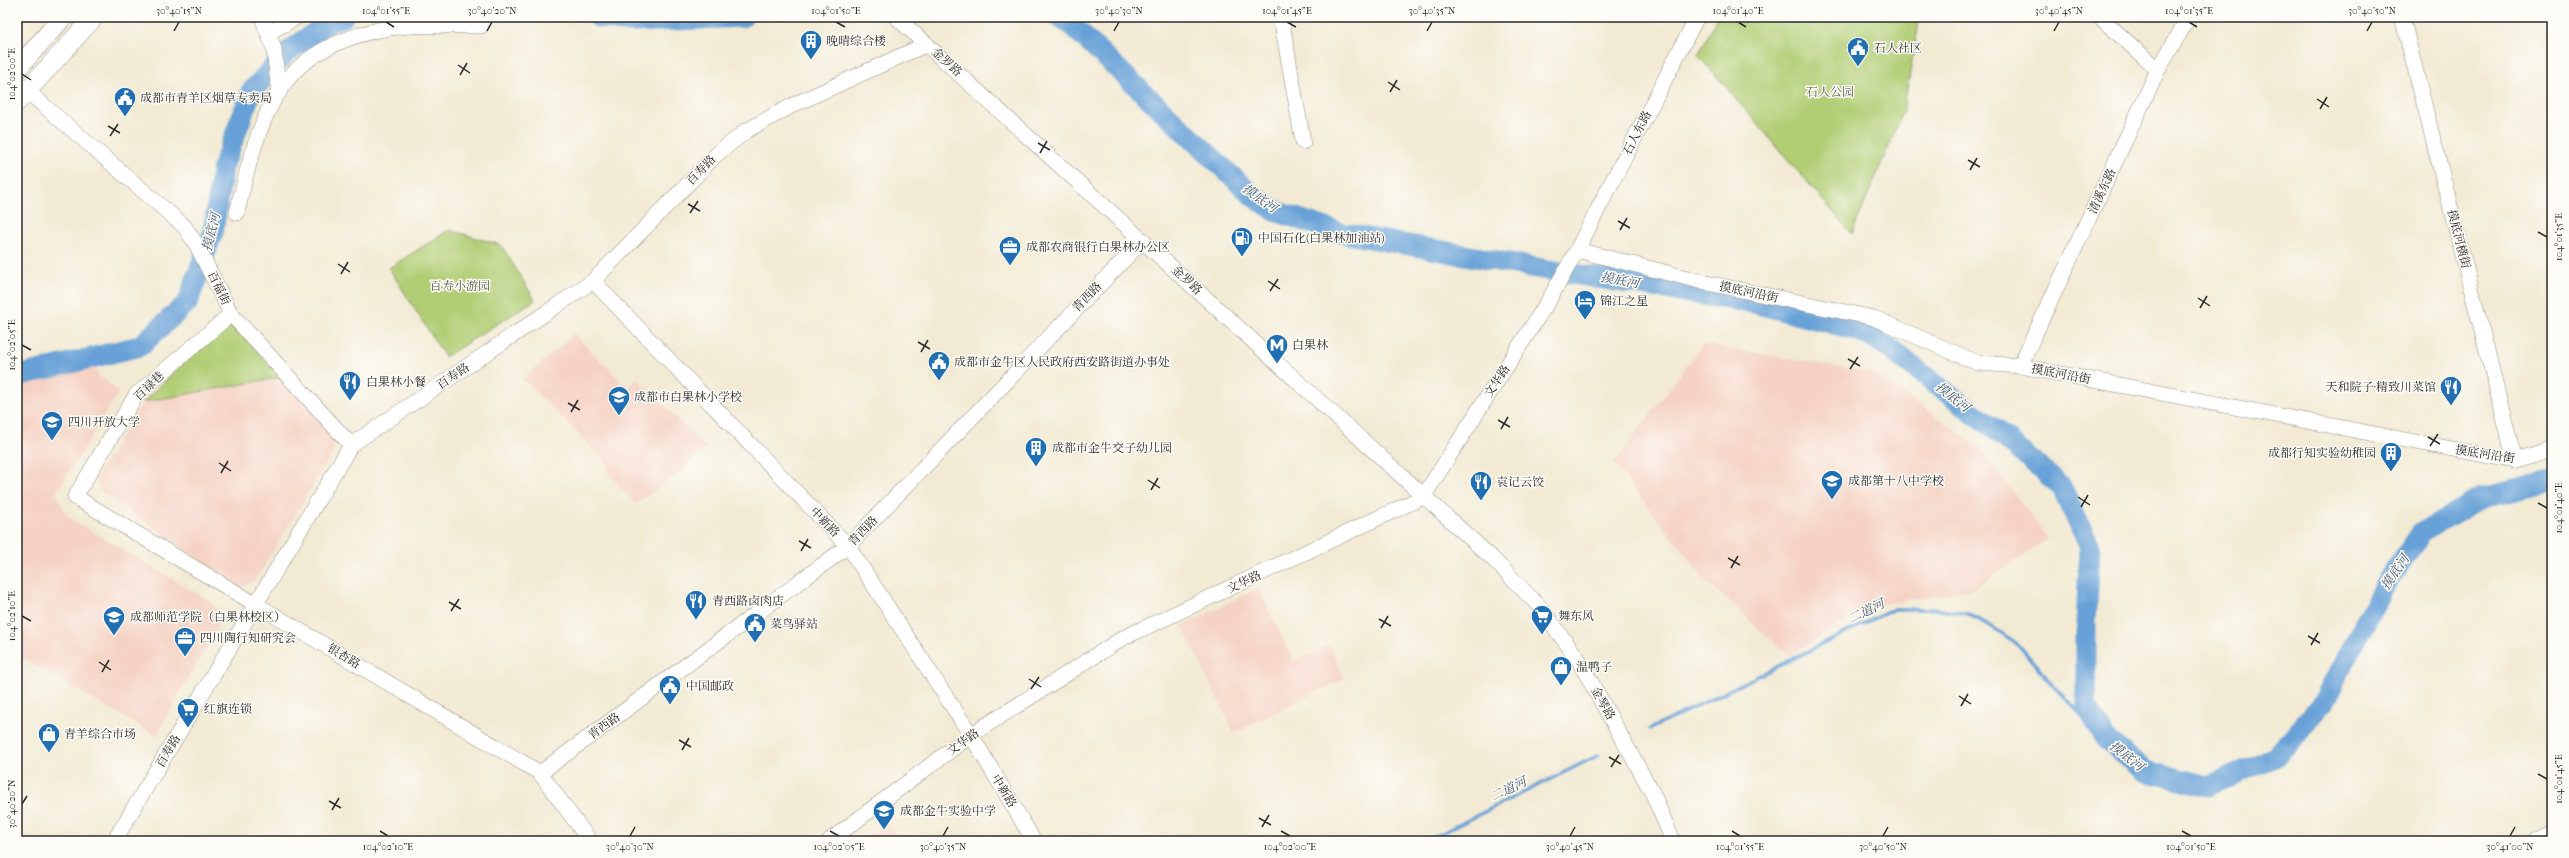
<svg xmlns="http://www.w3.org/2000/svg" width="2569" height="858" font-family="'IM FELL French Canon','Noto Serif SC',serif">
  <rect width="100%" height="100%" fill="#fdfcf7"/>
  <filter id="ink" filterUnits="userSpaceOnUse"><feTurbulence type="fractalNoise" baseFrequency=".025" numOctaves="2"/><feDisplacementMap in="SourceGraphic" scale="8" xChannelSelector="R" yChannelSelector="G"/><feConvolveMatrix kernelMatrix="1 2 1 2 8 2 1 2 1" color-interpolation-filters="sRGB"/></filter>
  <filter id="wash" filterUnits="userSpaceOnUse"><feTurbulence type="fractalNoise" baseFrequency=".012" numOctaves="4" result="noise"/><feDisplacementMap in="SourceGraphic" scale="16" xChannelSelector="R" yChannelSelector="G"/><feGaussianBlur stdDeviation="0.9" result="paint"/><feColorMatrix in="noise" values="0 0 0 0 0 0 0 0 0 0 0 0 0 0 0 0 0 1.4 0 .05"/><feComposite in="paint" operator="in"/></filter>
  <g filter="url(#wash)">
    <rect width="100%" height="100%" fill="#f2ead3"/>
    <g fill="#f5d2c3">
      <polygon points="574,334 627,387 637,379 706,447 680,473 636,504 606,470 609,465 523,379"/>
      <polygon points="1703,344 1873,373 1978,445 2048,539 1973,589 1867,607 1789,656 1707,582 1614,463"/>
      <polygon points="94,364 99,376 119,392 56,493 67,517 212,602 222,618 156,736 17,655 17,382"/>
      <polygon points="282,377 336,437 333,452 255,581 241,588 99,490 96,477 143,402"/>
      <polygon points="1258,588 1294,662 1329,645 1345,678 1234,733 1182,626"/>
      <polygon points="887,822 901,841 862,841 886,822"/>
    </g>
    <g fill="#b1ce75" stroke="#6e7c50">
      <polygon points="1718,17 1920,17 1903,111 1852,234 1698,55"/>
      <polygon points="449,230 501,245 535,300 445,357 389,268"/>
      <polygon points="222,327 233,327 282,377 143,402"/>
    </g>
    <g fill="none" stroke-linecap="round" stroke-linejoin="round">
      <g stroke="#68a1d7" stroke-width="3.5">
        <polyline points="1650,729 1894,609 1935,609 1968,614 2004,634 2022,649 2057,690 2108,742"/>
        <polyline points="1426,841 1599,755"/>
      </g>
      <g stroke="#68a1d7" stroke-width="21">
        <polyline points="598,17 631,22 743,17"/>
        <polyline points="1057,17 1069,23 1254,197 1278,212 1341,233 1548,270 1758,304 1857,330 1885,345 1993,428 2061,486 2090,547 2086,624 2086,706 2108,742 2145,771 2209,786 2277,756 2324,702 2384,586 2422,532 2482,498 2552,481"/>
        <polyline points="17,376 140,346 188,302 213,232 223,167 251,92 286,53 331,21 343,17"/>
      </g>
    </g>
  </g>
  <g filter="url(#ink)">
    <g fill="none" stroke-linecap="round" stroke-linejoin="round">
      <g stroke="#8e8a7f" stroke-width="16">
        <g id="minor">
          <polyline points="262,17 274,49 279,93"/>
          <polyline points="896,17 1492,558 1539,606 1578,659 1653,794 1673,841"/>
          <polyline points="1281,17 1303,142"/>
          <polyline points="2100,17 2158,70"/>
          <polyline points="2402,17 2515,461"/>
          <polyline points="268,33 297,17"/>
          <polyline points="27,91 184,226 196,244 231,314 351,445"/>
          <path d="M237 213C246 172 260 113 287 80 315 45 367 28 411 26 434 25 458 26 481 26V17"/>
          <polyline points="1577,250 1707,283 1874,318 1978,363 2020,366 2515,461 2552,450"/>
          <polyline points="593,281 848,546 971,735 1034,841"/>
          <polyline points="231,314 136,395 75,497 540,773 590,841"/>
          <polyline points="2020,366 2158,70 2189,17"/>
          <polyline points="540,773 848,546 1143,240"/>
          <polyline points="114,841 351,445 593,281 718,153 746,131 793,105 927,44"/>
          <polyline points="829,841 971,735 1123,638 1423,497 1549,300 1577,250 1697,17"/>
        </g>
      </g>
      <g stroke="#8e8a7f" stroke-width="20">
        <g id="major">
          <polyline points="17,69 63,17"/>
          <polyline points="17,102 94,17"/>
          <polyline points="2538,841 2552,835"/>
        </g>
      </g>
      <use href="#minor" stroke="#fff" stroke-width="15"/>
      <use href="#major" stroke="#fff" stroke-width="19"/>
    </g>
  </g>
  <path fill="none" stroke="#2b2b2b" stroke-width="1.5" d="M386 22 394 27M836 22 845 27M1287 22 1296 27M1738 22 1746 27M2189 22 2197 27M174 31 179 22M487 31 492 22M1114 31 1119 22M1427 31 1432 22M2054 31 2059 22M2367 31 2372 22M458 65 470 73M22 74 31 80M460 75 467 63M1388 82 1400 90M1390 92 1397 80M2317 99 2329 107M2320 109 2327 97M108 126 120 133M110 136 118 124M1038 143 1050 150M1040 153 1047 141M1968 160 1980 167M1970 170 1977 158M688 204 700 211M690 213 698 201M1618 221 1630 228M1620 230 1627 218M2538 232 2547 237M338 264 350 272M341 274 348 262M1268 281 1280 289M1270 291 1278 279M2198 298 2210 306M2200 308 2207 296M918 342 930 349M22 345 31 350M921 352 928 340M1848 359 1860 366M1850 369 1858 357M568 403 580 410M571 412 578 400M1498 420 1510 427M1501 429 1508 417M2428 437 2440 444M2430 446 2438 434M219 463 231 471M221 473 228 461M1148 480 1160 488M1151 490 1158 478M2078 497 2090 505M2538 503 2547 508M2081 507 2088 495M799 541 811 548M801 551 808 539M1728 558 1740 565M1731 568 1738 556M449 602 461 609M451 611 459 599M22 616 31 621M1379 619 1391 626M1381 628 1388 616M2308 636 2320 643M2311 645 2318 633M99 662 111 670M102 672 109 660M1029 679 1041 687M1031 689 1039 677M1959 696 1971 704M1961 706 1968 694M679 740 691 747M682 750 689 738M1609 757 1621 764M1611 767 1619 755M2538 774 2547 779M329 801 341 808M22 804 27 796M332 810 339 798M1259 818 1271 825M1262 827 1269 815M380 831 388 836M830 831 839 836M1281 831 1290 836M1732 831 1740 836M2182 831 2191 836M630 836 635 827M943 836 948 827M1570 836 1575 827M1883 836 1888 827M2510 836 2515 827"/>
  <defs>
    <g id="building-pin" transform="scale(1.15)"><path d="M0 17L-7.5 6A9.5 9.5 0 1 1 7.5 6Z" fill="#1f6fb2" stroke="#fdfcf7"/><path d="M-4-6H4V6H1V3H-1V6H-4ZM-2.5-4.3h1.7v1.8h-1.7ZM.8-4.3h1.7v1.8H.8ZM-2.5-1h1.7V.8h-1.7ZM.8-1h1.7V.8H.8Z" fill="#fff"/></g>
    <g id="civic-pin" transform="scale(1.15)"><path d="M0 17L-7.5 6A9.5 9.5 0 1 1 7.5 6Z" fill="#1f6fb2" stroke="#fdfcf7"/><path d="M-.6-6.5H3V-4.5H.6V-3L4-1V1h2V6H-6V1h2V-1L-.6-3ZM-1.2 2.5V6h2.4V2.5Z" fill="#fff"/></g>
    <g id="fuel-pin" transform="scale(1.15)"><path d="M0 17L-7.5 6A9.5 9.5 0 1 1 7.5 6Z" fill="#1f6fb2" stroke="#fdfcf7"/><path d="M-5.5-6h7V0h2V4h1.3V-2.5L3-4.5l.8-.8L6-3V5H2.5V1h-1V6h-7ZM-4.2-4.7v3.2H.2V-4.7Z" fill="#fff"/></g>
    <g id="office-pin" transform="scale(1.15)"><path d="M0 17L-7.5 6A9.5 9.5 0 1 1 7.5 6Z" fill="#1f6fb2" stroke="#fdfcf7"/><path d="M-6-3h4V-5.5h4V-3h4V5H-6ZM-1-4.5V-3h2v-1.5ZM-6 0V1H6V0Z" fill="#fff"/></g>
    <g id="hotel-pin" transform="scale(1.15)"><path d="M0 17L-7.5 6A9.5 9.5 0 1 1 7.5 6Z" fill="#1f6fb2" stroke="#fdfcf7"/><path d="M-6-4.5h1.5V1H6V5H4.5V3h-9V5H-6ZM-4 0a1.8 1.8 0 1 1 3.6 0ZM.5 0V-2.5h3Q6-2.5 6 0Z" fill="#fff"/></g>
    <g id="metro-pin" transform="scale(1.15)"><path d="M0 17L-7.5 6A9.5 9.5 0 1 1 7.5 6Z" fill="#1f6fb2" stroke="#fdfcf7"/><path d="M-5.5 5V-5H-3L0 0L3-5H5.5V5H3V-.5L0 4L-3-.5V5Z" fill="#fff"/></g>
    <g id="restaurant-pin" transform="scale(1.15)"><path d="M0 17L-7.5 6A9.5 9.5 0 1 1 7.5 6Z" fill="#1f6fb2" stroke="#fdfcf7"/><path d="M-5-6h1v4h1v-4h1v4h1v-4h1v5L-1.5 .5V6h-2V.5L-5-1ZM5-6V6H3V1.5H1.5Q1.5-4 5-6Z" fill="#fff"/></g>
    <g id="school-pin" transform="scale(1.15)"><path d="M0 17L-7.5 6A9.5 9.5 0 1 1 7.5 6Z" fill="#1f6fb2" stroke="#fdfcf7"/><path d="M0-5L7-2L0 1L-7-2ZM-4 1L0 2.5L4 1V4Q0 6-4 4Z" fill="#fff"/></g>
    <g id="university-pin" transform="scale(1.15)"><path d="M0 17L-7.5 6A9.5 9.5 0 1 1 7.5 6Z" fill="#1f6fb2" stroke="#fdfcf7"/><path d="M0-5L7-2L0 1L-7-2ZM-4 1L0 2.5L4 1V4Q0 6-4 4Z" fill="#fff"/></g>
    <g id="supermarket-pin" transform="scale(1.15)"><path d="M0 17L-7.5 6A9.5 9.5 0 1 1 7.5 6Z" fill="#1f6fb2" stroke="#fdfcf7"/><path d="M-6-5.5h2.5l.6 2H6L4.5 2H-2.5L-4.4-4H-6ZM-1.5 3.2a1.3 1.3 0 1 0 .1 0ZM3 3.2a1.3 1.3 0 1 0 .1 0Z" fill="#fff"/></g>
    <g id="shop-pin" transform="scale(1.15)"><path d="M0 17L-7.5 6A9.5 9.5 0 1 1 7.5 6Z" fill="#1f6fb2" stroke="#fdfcf7"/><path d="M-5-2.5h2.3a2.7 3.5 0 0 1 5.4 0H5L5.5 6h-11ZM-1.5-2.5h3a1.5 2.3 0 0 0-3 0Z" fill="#fff"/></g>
  </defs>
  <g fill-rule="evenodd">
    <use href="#building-pin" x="811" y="41"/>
    <use href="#civic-pin" x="1858" y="48"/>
    <use href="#civic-pin" x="125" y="98"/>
    <use href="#fuel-pin" x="1242" y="238"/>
    <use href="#office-pin" x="1010" y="247"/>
    <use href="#hotel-pin" x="1585" y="301"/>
    <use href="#metro-pin" x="1277" y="345"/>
    <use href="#civic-pin" x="939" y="362"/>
    <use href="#restaurant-pin" x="350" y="382"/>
    <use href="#restaurant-pin" x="2451" y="387"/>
    <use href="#school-pin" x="619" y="397"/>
    <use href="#university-pin" x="52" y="422"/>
    <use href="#building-pin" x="1036" y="448"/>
    <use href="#building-pin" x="2391" y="453"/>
    <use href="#school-pin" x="1832" y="481"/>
    <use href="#restaurant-pin" x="1481" y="482"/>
    <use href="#restaurant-pin" x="696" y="601"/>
    <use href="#supermarket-pin" x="1542" y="616"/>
    <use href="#university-pin" x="114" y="617"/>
    <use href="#civic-pin" x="755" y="624"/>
    <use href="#office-pin" x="185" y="638"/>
    <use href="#shop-pin" x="1561" y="667"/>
    <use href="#civic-pin" x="670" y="686"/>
    <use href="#supermarket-pin" x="188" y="709"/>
    <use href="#shop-pin" x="49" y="734"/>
    <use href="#school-pin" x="884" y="811"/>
  </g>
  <g text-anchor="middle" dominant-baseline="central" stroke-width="3" stroke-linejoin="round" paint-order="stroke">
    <g font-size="12" fill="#2b2b2b" stroke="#fdfcf7" text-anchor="start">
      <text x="826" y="41">晚晴综合楼</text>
      <text x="1874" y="48">石人社区</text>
      <text x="140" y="98">成都市青羊区烟草专卖局</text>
      <text x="1258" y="238">中国石化(白果林加油站)</text>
      <text x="1026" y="247">成都农商银行白果林办公区</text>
      <text x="1600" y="301">锦江之星</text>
      <text x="1292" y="345">白果林</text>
      <text x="954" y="362">成都市金牛区人民政府西安路街道办事处</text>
      <text x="366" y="382">白果林小餐</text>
      <text x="2436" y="387" text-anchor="end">天和院子·精致川菜馆</text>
      <text x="634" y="397">成都市白果林小学校</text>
      <text x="68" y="422">四川开放大学</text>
      <text x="1052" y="448">成都市金牛交子幼儿园</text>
      <text x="2376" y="453" text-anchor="end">成都行知实验幼稚园</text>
      <text x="1848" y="481">成都第十八中学校</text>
      <text x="1496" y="482">袁记云饺</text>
      <text x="712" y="601">青西路卤肉店</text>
      <text x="1558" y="616">舞东风</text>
      <text x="130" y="617">成都师范学院（白果林校区）</text>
      <text x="770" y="624">菜鸟驿站</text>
      <text x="200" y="638">四川陶行知研究会</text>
      <text x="1576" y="667">温鸭子</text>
      <text x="686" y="686">中国邮政</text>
      <text x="204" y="709">红旗连锁</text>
      <text x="64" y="734">青羊综合市场</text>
      <text x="900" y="811">成都金牛实验中学</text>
    </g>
    <g font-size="12" fill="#2b2b2b" stroke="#fdfcf7">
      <text transform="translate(947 62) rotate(42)">金罗路</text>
      <text transform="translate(1637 133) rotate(-63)">石人东路</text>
      <text transform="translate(701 170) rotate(-46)">百寿路</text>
      <text transform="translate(2102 191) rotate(-65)">清溪东路</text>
      <text transform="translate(2459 239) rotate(76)">摸底河横街</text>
      <text transform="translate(1187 280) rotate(43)">金罗路</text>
      <text transform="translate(219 288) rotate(64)">百福街</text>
      <text transform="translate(1749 292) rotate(12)">摸底河沿街</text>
      <text transform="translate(1087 297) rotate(-46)">青西路</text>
      <text transform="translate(2061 374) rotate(11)">摸底河沿街</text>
      <text transform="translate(453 376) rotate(-34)">百寿路</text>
      <text transform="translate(1497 381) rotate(-57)">文华路</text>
      <text transform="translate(149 386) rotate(-44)">百禄巷</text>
      <text transform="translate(2485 454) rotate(9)">摸底河沿街</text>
      <text transform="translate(825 522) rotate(46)">中新路</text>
      <text transform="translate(863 531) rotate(-46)">青西路</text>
      <text transform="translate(1244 582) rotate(-25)">文华路</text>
      <text transform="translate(344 656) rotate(31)">银杏路</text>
      <text transform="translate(1603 703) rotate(61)">金琴路</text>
      <text transform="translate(604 726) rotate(-36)">青西路</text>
      <text transform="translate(963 742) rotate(-36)">文华路</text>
      <text transform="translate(168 751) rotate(-59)">百寿路</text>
      <text transform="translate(1004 791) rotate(59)">中新路</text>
    </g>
    <g font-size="12" fill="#535c41" stroke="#fdfcf7">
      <text x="1830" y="92">石人公园</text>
      <text x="460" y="286">百寿小游园</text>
    </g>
    <g font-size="13" font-style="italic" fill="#435a70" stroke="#fdfcf7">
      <text transform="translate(1260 198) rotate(35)">摸底河</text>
      <text transform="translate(211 232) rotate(-76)">摸底河</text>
      <text transform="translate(1620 280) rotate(10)">摸底河</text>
      <text transform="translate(1953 397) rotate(38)">摸底河</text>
      <text transform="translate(2395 572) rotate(-56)">摸底河</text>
      <text transform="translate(1866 611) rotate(-26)">二道河</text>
      <text transform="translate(2127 756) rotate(38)">摸底河</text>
      <text transform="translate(1508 789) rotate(-26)">二道河</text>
    </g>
  </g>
  <rect width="2569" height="858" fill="none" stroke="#fdfcf7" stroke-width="44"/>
  <rect x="22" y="22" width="2525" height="814" fill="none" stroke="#2b2b2b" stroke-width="1.5"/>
  <g font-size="10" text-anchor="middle" fill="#2b2b2b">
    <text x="179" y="14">30°40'15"N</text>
    <text x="386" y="14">104°01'55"E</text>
    <text x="492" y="14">30°40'20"N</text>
    <text x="836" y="14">104°01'50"E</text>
    <text x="1119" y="14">30°40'30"N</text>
    <text x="1287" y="14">104°01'45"E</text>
    <text x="1432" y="14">30°40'35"N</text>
    <text x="1738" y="14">104°01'40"E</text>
    <text x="2059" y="14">30°40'45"N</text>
    <text x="2189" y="14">104°01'35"E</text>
    <text x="2372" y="14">30°40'50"N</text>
    <text transform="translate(11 74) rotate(-90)" y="4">104°02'00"E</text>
    <text transform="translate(2558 237) rotate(-90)" y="4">104°01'35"E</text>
    <text transform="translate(11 345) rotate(-90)" y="4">104°02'05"E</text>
    <text transform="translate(2558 508) rotate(-90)" y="4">104°01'40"E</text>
    <text transform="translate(11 616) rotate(-90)" y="4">104°02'10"E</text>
    <text transform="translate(2558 779) rotate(-90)" y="4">104°01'45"E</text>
    <text transform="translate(11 804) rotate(-90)" y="4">30°40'20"N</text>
    <text x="388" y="850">104°02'10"E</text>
    <text x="630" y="850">30°40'30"N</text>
    <text x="839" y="850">104°02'05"E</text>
    <text x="943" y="850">30°40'35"N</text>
    <text x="1290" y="850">104°02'00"E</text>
    <text x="1570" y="850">30°40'45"N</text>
    <text x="1740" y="850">104°01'55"E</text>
    <text x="1883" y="850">30°40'50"N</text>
    <text x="2191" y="850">104°01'50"E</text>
    <text x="2510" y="850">30°41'00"N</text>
  </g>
</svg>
